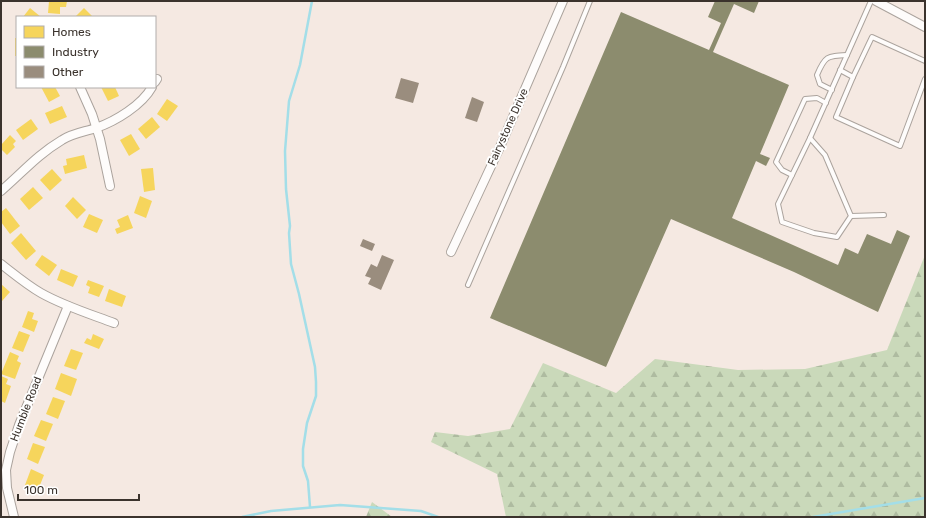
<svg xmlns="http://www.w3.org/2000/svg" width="926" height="518" font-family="Rubik,sans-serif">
  <defs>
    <pattern id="forest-firs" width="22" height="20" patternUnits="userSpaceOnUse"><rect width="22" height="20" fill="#cad9ba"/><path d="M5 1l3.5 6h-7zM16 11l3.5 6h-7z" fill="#aebba0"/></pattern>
  </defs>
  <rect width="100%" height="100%" fill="#f5e9e2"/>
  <g fill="url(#forest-firs)">
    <polygon points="925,255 925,517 506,517 497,474 431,442 435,432 468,436 510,429 543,363 616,393 655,359 738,370 805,369 887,350"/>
    <polygon points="372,502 392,517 366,517"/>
  </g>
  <g fill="#f6d55c">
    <polygon points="49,1 67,1 66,7 60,7 60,14 48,13"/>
    <polygon points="30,8 41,17 23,17"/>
    <polygon points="84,8 93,17 75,17"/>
    <rect x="15" y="38" width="2" height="18"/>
    <polygon points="41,87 55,87 60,96 49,102"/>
    <polygon points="101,87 115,87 119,96 108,101"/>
    <polygon points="167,99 178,106 167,121 157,114"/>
    <polygon points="62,106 67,117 50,124 45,113"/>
    <polygon points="152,117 160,127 146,139 138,129"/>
    <polygon points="31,119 38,129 23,140 16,130"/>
    <polygon points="131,134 140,149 129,156 120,140"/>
    <polygon points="10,135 16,141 13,144 15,147 7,155 1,149 1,145"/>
    <polygon points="84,155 87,168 65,174 63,166 67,165 66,159"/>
    <polygon points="153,168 155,190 144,192 141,169"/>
    <polygon points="52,169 62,180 50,191 40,180"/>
    <polygon points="33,187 43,198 29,210 20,199"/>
    <polygon points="140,196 152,201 146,218 134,213"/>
    <polygon points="73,197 86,210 77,219 65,206"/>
    <polygon points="6,208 20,226 10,234 1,222 1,212"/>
    <polygon points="89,214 103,220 97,233 83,227"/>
    <polygon points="128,215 133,228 117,234 115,229 120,227 117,220"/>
    <polygon points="21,233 36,251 26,260 11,243"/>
    <polygon points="42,255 57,265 49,276 35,265"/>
    <polygon points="61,269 78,276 73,287 57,280"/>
    <polygon points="88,280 104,286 99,297 88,293 90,287 86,285"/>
    <polygon points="1,284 10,292 2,301 1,300"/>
    <polygon points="109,289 126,296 122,307 105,301"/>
    <polygon points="28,311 34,313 32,319 38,321 34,332 22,327"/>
    <polygon points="19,331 30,335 23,352 12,348"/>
    <polygon points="93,334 104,339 99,349 84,343 87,338 91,340"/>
    <polygon points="71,349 83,353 76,370 64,366"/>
    <polygon points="10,352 19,356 17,361 21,363 15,379 1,374"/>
    <polygon points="61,373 77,379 71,396 55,389"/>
    <polygon points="1,376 8,379 6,384 11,386 5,403 1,401"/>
    <polygon points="53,397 65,401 58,419 46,414"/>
    <polygon points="41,420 53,424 46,441 34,436"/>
    <polygon points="33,443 45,447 38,464 27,459"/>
    <polygon points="31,469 44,475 38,490 25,485"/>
  </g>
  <polygon fill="#8c8c6e" points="715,1 759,1 754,13 734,4 713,52 789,85 760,154 770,158 766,166 756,161 732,218 838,265 845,248 858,254 867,234 891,244 897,230 910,236 878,312 794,272 671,219 606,367 490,318 621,12 709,50 721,23 708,17"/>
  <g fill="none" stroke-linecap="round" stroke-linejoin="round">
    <g stroke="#a3dee8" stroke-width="2.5">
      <polyline points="310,507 308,481 303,466 303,449 307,423 316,396 316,382 315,367 299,294 291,264 289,233 290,226 286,189 285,151 289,101 300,65 312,1"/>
      <polyline points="242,517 271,511 340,505 421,511 438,517"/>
      <polyline points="813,517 925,498"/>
    </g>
  </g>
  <g fill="#9a8d7e">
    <polygon points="401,78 419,83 413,103 395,98"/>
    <polygon points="472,97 484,102 477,122 465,118"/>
    <polygon points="363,239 375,244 372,251 360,246"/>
    <polygon points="382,255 394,260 381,290 368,284 371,278 365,276 371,264 377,267"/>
  </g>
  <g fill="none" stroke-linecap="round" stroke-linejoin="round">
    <g stroke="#aba39d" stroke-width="6">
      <g id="service">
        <polyline points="925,61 872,37 853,77 836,117 900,146 925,79"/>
        <polyline points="840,70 853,77"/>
        <path d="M832 90 820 84 817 75C825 56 827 56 847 55"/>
        <polygon points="810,138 825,155 851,216 837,237 814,233 782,222 778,204"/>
        <polyline points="810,138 871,1"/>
        <polyline points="792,175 782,170 776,162 805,99 817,98 826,103"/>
        <polyline points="851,216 884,215"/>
        <polyline points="468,285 563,67 590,1"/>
      </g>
    </g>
    <g stroke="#aba39d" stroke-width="10">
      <g id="minor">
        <polyline points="876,1 925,27"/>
        <polyline points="155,82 157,79"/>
        <polyline points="80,87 92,114 100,139 110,186"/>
        <path d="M1 191C22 173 37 155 62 140 73 133 84 132 96 128 116 121 142 105 152 87"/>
        <polyline points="451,252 500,147 563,1"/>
        <path d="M1 264C14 274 27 285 41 293 64 306 90 314 114 323"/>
        <polyline points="14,517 7,488 6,470 10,452 19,425 68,306"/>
      </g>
    </g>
    <use href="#service" stroke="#fefcfb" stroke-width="4"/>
    <use href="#minor" stroke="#fefcfb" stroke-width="8"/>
  </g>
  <g text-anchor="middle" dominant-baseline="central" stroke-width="4" stroke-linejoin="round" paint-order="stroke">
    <g font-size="11" fill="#3b332d" stroke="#fff">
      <text transform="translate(508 127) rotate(-66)">Fairystone Drive</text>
      <text transform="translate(26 409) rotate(-69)">Humble Road</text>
    </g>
  </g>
  <rect width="926" height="518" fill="none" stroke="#3b332d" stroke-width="4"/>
  <rect x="16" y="16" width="140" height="72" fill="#ffffff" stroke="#b1adab"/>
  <rect x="24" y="26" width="20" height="12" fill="#f6d55c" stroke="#b1adab"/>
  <text x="52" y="36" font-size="12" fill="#3b332d">Homes</text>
  <rect x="24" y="46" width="20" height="12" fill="#8c8c6e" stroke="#b1adab"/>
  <text x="52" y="56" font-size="12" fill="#3b332d">Industry</text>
  <rect x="24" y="66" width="20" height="12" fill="#9a8d7e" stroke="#b1adab"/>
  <text x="52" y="76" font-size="12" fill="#3b332d">Other</text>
  <path d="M18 494v6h121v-6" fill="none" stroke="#3b332d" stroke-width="2"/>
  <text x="24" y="494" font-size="12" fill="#3b332d" stroke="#ffffff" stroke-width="3" paint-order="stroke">100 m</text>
</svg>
